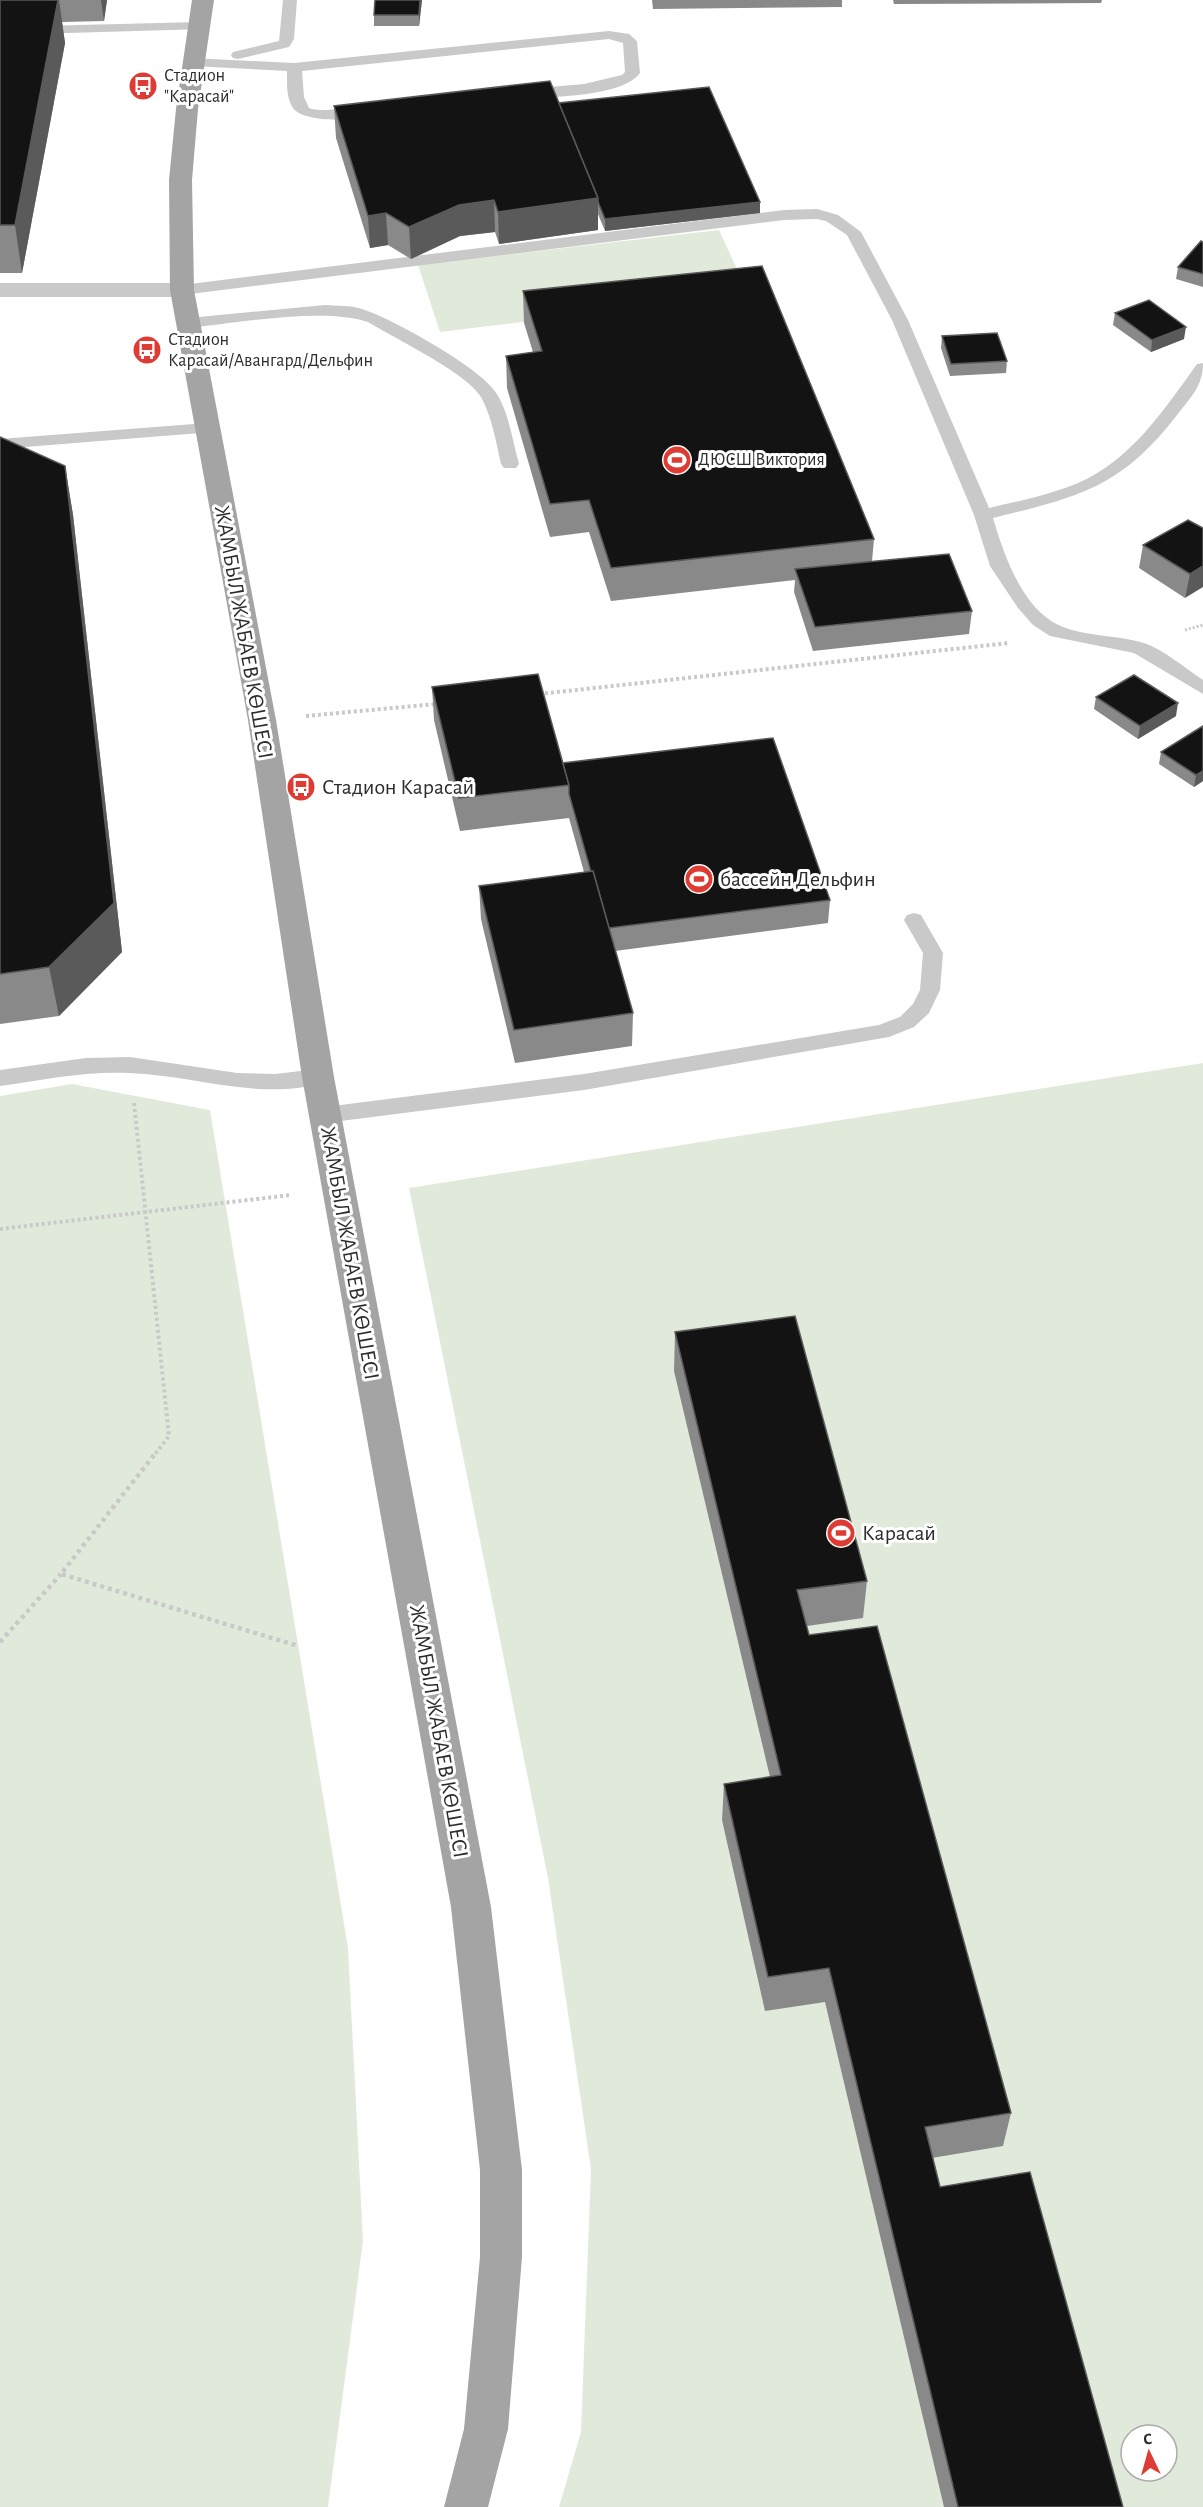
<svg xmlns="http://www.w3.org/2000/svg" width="1203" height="2507" font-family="'Alegreya Sans',sans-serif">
  <rect width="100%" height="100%" fill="#fff"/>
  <g fill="#e1eada" fill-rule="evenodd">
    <polygon points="719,230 749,295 440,332 418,265"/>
    <path d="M1203 1063V2507H559L581 2432 591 2169 548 1878 409 1188ZM1131 2435H1167V2471H1131Z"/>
    <polygon points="72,1084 210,1110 348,1948 363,2241 328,2507 0,2507 0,1096"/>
  </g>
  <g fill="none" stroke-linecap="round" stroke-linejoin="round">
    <polyline stroke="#c9c9c9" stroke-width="3" stroke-dasharray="2 2" stroke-linecap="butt" points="1185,630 1203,625"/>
    <g stroke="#c9c9c9" stroke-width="4" stroke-dasharray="3 3" stroke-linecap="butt">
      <polyline points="539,694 1009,643"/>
      <polyline points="306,716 436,704"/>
      <polyline points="134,1103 169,1436 153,1457"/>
      <polyline points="0,1229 291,1195"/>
    </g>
    <g stroke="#c9c9c9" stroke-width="4.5" stroke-dasharray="4 4" stroke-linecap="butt">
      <polyline points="154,1455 61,1574 298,1646"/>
      <polyline points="0,1642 61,1574"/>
    </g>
    <g fill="#c9c9c9" fill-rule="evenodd">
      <polygon points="283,0 297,0 294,39 289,47 238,59 233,58 231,55 233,52 279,41"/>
      <polygon points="199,22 204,23 206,26 204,29 0,35 0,27"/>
      <path d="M609 31 629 34 637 41 640 73C622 97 555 96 526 99L518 94 526 89 584 84 622 75 625 72 623 43 609 39 302 71 304 97 309 108C326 115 363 101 373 111 362 123 303 123 293 108 286 98 287 83 287 71L192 66 185 62 192 58 294 63Z"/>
      <path d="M817 209 838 215 861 232 908 320 989 508C1019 501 1049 495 1078 483 1131 460 1164 410 1197 364L1203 363C1203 386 1191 397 1177 415 1121 488 1078 497 993 518 1004 555 1023 612 1063 627 1088 637 1118 635 1144 643 1164 650 1185 668 1203 680V694L1134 653 1050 636 1033 625 1018 608 990 566 974 515 892 320 847 235 826 221 817 219 784 220 182 295 174 290 182 285 784 210Z"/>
      <path d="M325 305C337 306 350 305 362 309 391 318 477 366 494 390 509 410 512 440 519 464L516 468H504L501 464C496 442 492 417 481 397 467 373 394 338 368 322 323 307 238 323 188 328L180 323 188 318Z"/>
      <polygon points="207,423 216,428 213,432 0,449 0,439"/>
      <polygon points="914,913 921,915 943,953 940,990 929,1013 914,1027 889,1037 584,1090 325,1123 317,1121 314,1115 317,1109 325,1107 584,1074 879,1025 900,1017 913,1004 920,990 923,953 904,920 907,915"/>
      <path d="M130 1057 237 1073 275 1074 318 1069 326 1072 329 1077 326 1082C259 1102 195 1075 129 1073 86 1071 42 1080 0 1086V1070L86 1058Z"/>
    </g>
    <polygon fill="#c9c9c9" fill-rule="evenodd" points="0,283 182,283 190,285 194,290 190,295 182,297 0,297"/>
    <polygon fill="#a4a4a4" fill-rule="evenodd" points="192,0 214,0 198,109 192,180 194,290 276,720 334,1077 491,1907 522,2170 522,2257 508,2429 488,2507 444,2507 464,2429 480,2257 480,2170 451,1907 302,1077 248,720 170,290 169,180 176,109"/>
  </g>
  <g fill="#898989">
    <polygon points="0,0 107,0 104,21 62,22 65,43 22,273 0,273"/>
    <polygon points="375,0 422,0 419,26 374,26 374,15"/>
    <polygon points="652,0 842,0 842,7 653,9"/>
    <polygon points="893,0 1102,0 1101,3 894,4"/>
    <polygon points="559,103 760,202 760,213 605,231 598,214 598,230 499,244 495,232 460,236 411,259 388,245 370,248 336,138 334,106"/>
    <polygon points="1203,242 1203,287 1176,279 1178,267"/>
    <polygon points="523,291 874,539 872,561 972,611 969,634 813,651 794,592 795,580 611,601 589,532 550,537 507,388 506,356 533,352 524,323"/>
    <polygon points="1115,313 1184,339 1151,352 1113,325"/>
    <polygon points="942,336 1007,361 1006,373 950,376 941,348"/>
    <polygon points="0,437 65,466 73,515 122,952 59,1016 0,1024"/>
    <polygon points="1203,528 1185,598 1139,568 1143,545"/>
    <polygon points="432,687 563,763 830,900 828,923 615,951 633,1013 632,1046 515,1063 481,919 479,886 584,872 569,818 460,831 434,720"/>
    <polygon points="1096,697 1176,716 1138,739 1094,709"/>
    <polygon points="1203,726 1203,781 1194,787 1159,764 1161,752"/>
    <polygon points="675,1332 867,1581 863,1618 807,1626 809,1635 1011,2113 1003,2146 932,2158 940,2187 1123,2507 944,2507 825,2002 765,2011 722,1820 724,1784 770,1777 674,1371"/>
  </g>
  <g fill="#5a5a5a">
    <polygon points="58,0 59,0 65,43 22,273 15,225"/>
    <polygon points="101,0 107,0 104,21"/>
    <polygon points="420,0 422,0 419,26 419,15"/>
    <polygon points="598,198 598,230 499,244 498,212"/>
    <polygon points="494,200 495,232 460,236 411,259 409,227 459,205"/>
    <polygon points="760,202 760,213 605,231 605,219"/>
    <polygon points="386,213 388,245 370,248 368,216"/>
    <polygon points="1186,327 1184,339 1151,352 1152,340"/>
    <polygon points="65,466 73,515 122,952 59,1016 49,967"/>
    <polygon points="1203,566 1203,587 1185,598 1190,574"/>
    <polygon points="1178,703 1176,716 1138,739 1140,726"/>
    <polygon points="1203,771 1203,781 1194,787 1196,775"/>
  </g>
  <g fill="#131313" stroke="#5a5a5a" stroke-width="1.5">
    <polygon points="0,0 58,0 15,225 0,225"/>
    <polygon points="375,0 420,0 419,15 374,15"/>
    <polygon points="550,81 598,198 498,212 494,200 459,205 409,227 386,213 368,216 334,106"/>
    <polygon points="709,87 760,202 605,219 598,202 598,198 559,103"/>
    <polygon points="1201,241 1203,242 1203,274 1178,267"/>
    <polygon points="762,266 874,539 611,568 589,500 550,504 506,356 542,351 523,291"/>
    <polygon points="1149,300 1186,327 1152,340 1115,313"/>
    <polygon points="997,333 1007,361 951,364 942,336"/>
    <polygon points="0,437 65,466 114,903 49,967 0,974"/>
    <polygon points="1188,520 1203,528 1203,566 1190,574 1143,545"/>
    <polygon points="949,554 972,611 815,627 795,569"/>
    <polygon points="538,674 569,785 459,798 432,687"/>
    <polygon points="1134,675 1178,703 1140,726 1096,697"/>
    <polygon points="1203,726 1203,771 1196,775 1161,752"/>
    <polygon points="773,738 830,900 609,928 593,871 591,872 569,794 569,785 563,763"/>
    <polygon points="593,871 633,1013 514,1030 479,886"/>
    <polygon points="795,1316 867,1581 797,1590 809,1635 877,1626 1011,2113 925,2127 940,2187 1030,2172 1123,2507 958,2507 829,1968 768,1977 724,1784 781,1775 675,1332"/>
  </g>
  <defs>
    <g id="bus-disc" transform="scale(1.5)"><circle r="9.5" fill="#dd3c35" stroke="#fff"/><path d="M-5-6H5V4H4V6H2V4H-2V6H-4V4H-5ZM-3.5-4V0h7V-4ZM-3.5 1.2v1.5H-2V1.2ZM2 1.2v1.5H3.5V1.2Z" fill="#fff"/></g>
    <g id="stadium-disc" transform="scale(1.5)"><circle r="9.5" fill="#dd3c35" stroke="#fff"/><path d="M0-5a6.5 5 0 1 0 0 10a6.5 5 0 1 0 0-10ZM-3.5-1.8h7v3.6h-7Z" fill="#fff"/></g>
  </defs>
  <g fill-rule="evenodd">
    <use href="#bus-disc" x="143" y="86"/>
    <use href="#bus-disc" x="147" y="350"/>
    <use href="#stadium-disc" x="677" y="460"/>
    <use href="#bus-disc" x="301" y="787"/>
    <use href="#stadium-disc" x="699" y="879"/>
    <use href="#stadium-disc" x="841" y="1533"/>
  </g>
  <g text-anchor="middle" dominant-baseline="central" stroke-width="6" stroke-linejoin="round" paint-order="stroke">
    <g font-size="18" fill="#2c2c2c" stroke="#fff" text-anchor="start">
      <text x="164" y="76">Стадион<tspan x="164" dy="21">"Карасай"</tspan></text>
      <text x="168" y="340">Стадион<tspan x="168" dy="21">Карасай/Авангард/Дельфин</tspan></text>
      <text x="698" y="460">ДЮСШ Виктория</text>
    </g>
    <g font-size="22" fill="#2c2c2c" stroke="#fff">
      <text transform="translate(244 632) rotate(80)">ЖАМБЫЛ ЖАБАЕВ КӨШЕСІ</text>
      <text transform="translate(350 1253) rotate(80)">ЖАМБЫЛ ЖАБАЕВ КӨШЕСІ</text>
      <text transform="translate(439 1731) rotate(80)">ЖАМБЫЛ ЖАБАЕВ КӨШЕСІ</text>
    </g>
    <g font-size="22" fill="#2c2c2c" stroke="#fff" text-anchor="start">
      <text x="322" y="787">Стадион Карасай</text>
      <text x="720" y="879">бассейн Дельфин</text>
      <text x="862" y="1533">Карасай</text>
    </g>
  </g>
  <g transform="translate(1149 2453) rotate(355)"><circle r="28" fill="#ffffff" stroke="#ababab" stroke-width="1.5"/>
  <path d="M0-4.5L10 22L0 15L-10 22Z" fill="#dd3c35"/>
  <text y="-9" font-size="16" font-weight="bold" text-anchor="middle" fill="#2c2c2c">С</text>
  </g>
</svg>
